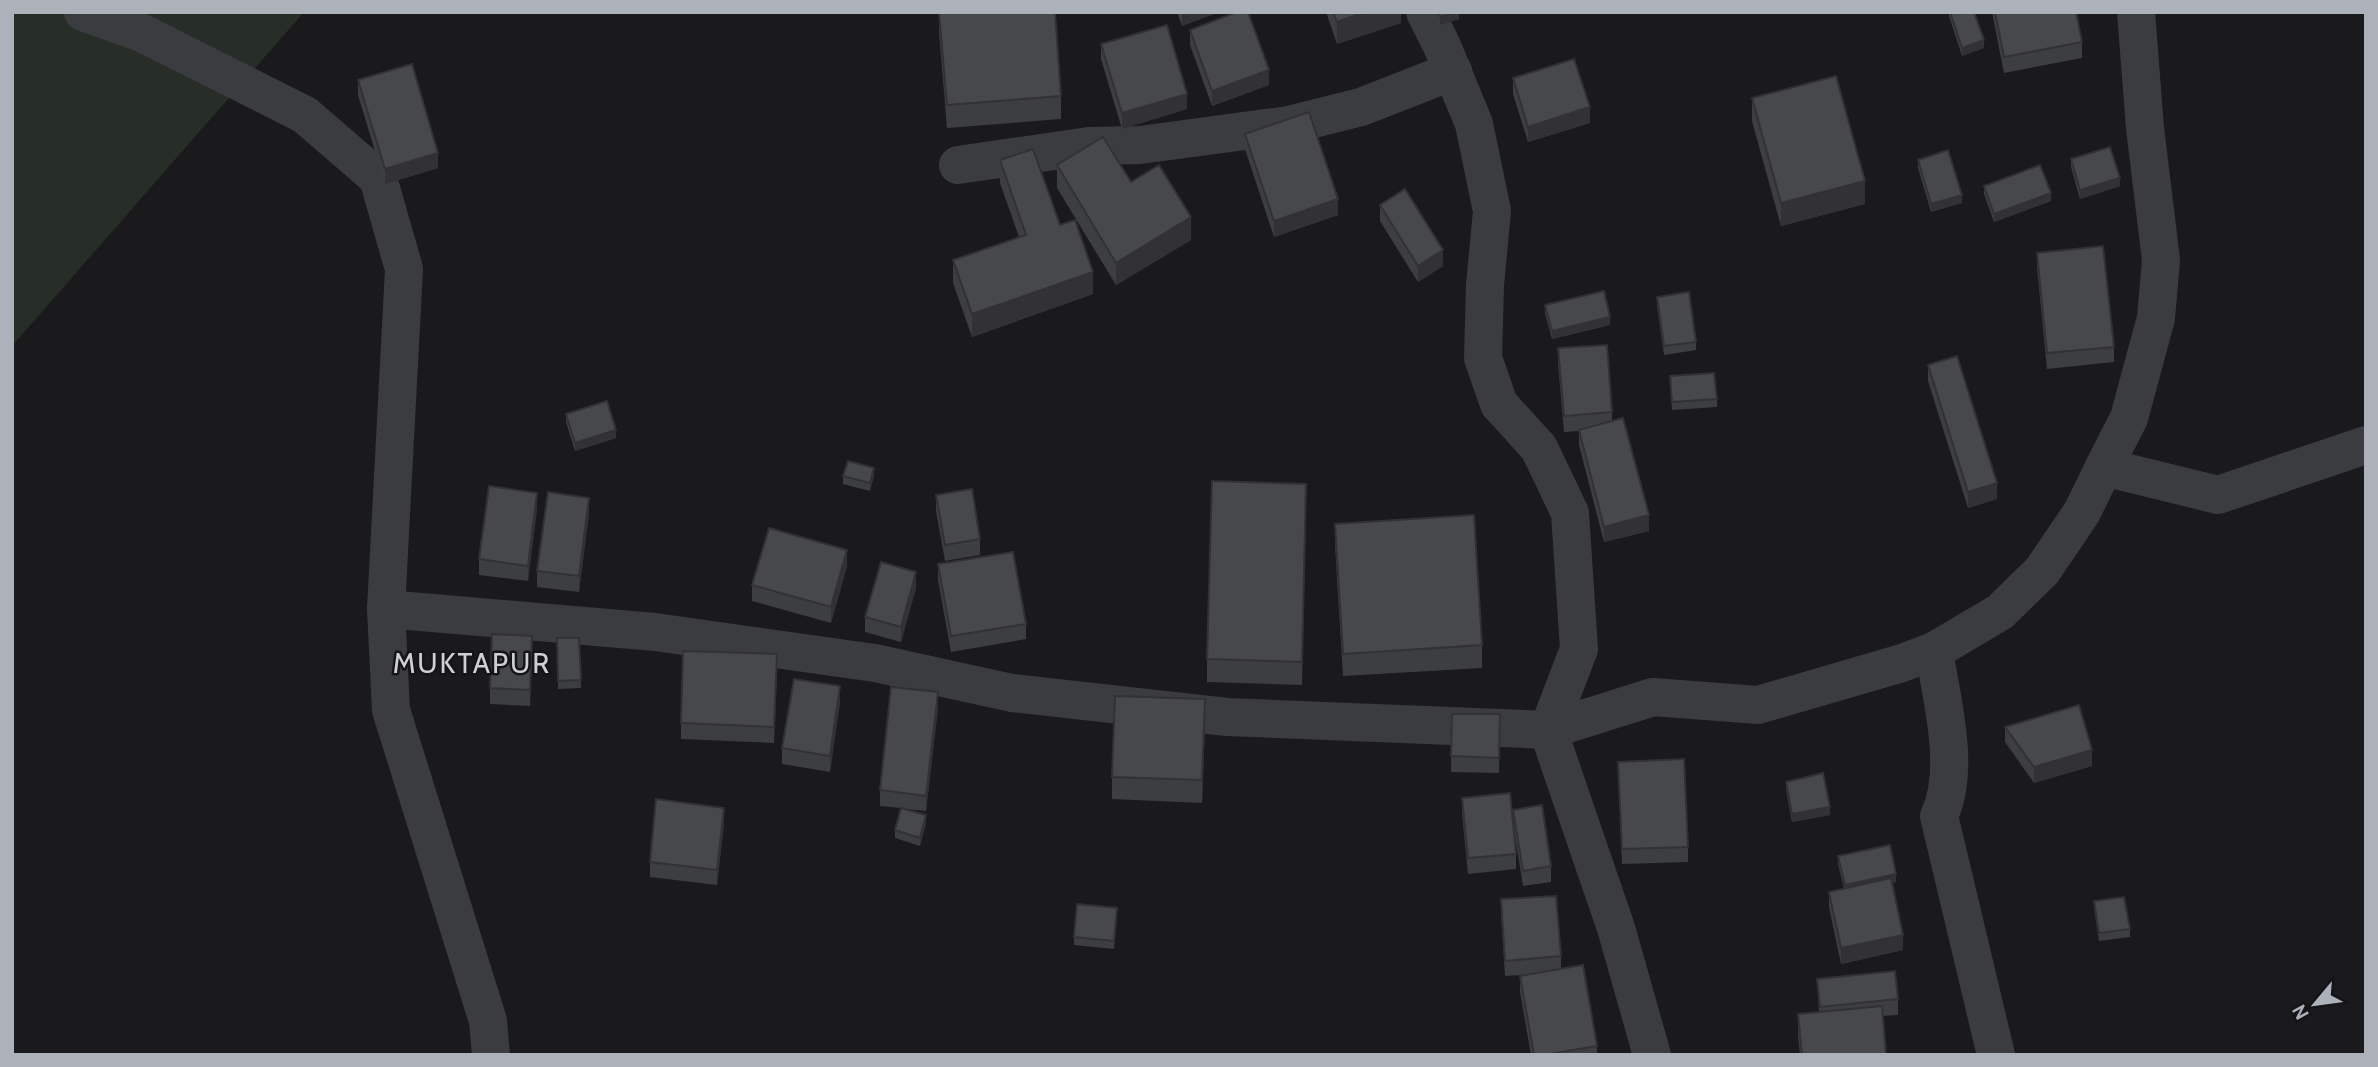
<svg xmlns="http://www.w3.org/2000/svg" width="2378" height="1067" font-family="Cabin,sans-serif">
  <rect width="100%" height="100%" fill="#1a1a1c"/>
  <polygon fill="#262e27" points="12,12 304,12 12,346"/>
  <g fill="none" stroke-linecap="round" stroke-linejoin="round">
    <g stroke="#3b3c40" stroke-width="38">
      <polyline points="83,12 142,33 305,115 378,178 404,269 386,609 391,710 488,1021 491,1055"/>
      <polyline points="1425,12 1442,46 1474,124 1492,211 1485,285 1483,358 1499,404 1539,448 1570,513 1579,649 1548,730 1616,928 1652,1055"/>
      <polyline points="958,165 1089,146 1140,145 1289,125 1361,107 1453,71"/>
      <polyline points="2104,467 2129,418 2156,318 2161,260 2145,128 2136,12"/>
      <polyline points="386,609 655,632 875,663 1012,693 1227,717 1548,730 1653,697 1758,705 1902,663 1934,651 2000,612 2042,571 2082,512 2104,467 2218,495 2366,445"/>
      <path d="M1934 651C1942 701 1961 770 1939 816L1996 1055"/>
    </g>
  </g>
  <g fill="#3d3e40">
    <polygon points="939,12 1061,96 1061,119 947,128 939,33"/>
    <polygon points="1177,12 1219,12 1182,26"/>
    <polygon points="1326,12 1401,12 1401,23 1337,44"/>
    <polygon points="1437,12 1459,12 1459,19 1440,25"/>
    <polygon points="1949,12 1974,12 1984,48 1962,56 1949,16"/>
    <polygon points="1992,12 2076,12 2082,42 2082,58 2004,73"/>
    <polygon points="1190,30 1269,85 1212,106 1190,45"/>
    <polygon points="1101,44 1187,109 1122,129 1101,59"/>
    <polygon points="1513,78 1590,123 1528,142 1513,94"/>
    <polygon points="358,80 438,168 385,184 358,95"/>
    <polygon points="1752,98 1865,204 1781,226 1752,121"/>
    <polygon points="1245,134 1338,215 1274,237 1245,149"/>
    <polygon points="2071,159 2120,186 2080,199 2071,167"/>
    <polygon points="1000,160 1060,225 1093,294 972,337 953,283 953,260 1019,237 1000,183"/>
    <polygon points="1918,160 1962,203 1931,212 1918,168"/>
    <polygon points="1057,165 1131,182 1191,240 1116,285 1057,188"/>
    <polygon points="1984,186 2051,201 1994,222 1984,194"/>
    <polygon points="1380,205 1443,266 1418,282 1380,221"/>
    <polygon points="2037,253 2114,347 2114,362 2047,369 2037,268"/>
    <polygon points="1657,297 1696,342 1696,350 1664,355 1657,305"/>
    <polygon points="1545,305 1610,325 1552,339 1545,313"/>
    <polygon points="1558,348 1612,412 1612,421 1649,531 1604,542 1579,445 1579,431 1564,432 1558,364"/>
    <polygon points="1928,365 1997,499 1968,508 1928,381"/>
    <polygon points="1670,376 1717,399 1717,407 1672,410"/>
    <polygon points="566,414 616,438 575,451 566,422"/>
    <polygon points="843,476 874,476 870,491 843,484"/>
    <polygon points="936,495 980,539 980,555 945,561 936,511"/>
    <polygon points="1306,506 1302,685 1207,682 1207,659"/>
    <polygon points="537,509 528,581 479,575 479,559"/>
    <polygon points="589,513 579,592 537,587 537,571"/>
    <polygon points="1335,524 1482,645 1482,668 1343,676 1335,546"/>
    <polygon points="938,564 1026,624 1026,639 951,652 938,580"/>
    <polygon points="847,566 831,623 752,601 752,585"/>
    <polygon points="916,588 901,642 865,632 865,617"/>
    <polygon points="557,638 579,638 581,688 558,689"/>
    <polygon points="532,652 530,706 490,704 490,688"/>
    <polygon points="777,670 774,743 681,739 681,723"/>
    <polygon points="840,702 830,772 782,764 782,748"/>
    <polygon points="938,708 926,811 907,809 926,823 920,846 895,838 895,830 901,808 880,806 880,790"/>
    <polygon points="1452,714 1500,714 1499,773 1451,772"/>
    <polygon points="1205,722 1202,803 1112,799 1112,777"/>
    <polygon points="2005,727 2092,766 2034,783 2005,742"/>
    <polygon points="1618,762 1688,847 1688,862 1622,864"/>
    <polygon points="1786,782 1830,815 1792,822 1786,790"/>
    <polygon points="1462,798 1513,823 1513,810 1551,866 1551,882 1523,886 1514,830 1516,854 1516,869 1468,874 1462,814"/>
    <polygon points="724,823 717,885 650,877 650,862"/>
    <polygon points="1838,856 1896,882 1892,883 1903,950 1841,964 1829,907 1829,892 1844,888 1838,864"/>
    <polygon points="1501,899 1561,956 1561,969 1597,1046 1597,1055 1531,1055 1520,992 1520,976 1531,974 1505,976 1501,915"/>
    <polygon points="2094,901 2130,929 2130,937 2099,941 2094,909"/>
    <polygon points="1117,916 1114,949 1074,945 1074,937"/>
    <polygon points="1817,979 1898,999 1898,1015 1882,1016 1886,1055 1800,1055 1798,1036 1798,1014 1819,1012"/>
  </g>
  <g fill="#323234">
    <polygon points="1182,12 1219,12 1182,26"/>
    <polygon points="1365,12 1401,12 1401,23 1337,44 1337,22"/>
    <polygon points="1454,12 1459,12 1459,19 1440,25 1440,17"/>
    <polygon points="1984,40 1984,48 1962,56 1962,48"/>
    <polygon points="1269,70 1269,85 1212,106 1212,91"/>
    <polygon points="1187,94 1187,109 1122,129 1122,113"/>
    <polygon points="1590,107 1590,123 1528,142 1528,127"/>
    <polygon points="438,153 438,168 385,184 385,169"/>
    <polygon points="2120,178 2120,186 2080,199 2080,190"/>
    <polygon points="1865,181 1865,204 1781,226 1781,203"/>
    <polygon points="2051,193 2051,201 1994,222 1994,214"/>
    <polygon points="1962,195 1962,203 1931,212 1931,204"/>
    <polygon points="1338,199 1338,215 1274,237 1274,221"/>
    <polygon points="1191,217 1191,240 1116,285 1116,263"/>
    <polygon points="1443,250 1443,266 1418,282 1418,266"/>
    <polygon points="1093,272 1093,294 972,337 972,314"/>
    <polygon points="1610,317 1610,325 1552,339 1552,331"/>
    <polygon points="616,430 616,438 575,451 575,443"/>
    <polygon points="874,468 874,476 870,491 870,483"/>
    <polygon points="1997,483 1997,499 1968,508 1968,492"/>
    <polygon points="537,493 537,509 528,581 528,566"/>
    <polygon points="589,498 589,513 579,592 579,576"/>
    <polygon points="1649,515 1649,531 1604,542 1604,527"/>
    <polygon points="847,550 847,566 831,623 831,607"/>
    <polygon points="916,572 916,588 901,642 901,627"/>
    <polygon points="840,686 840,702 830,772 830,756"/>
    <polygon points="938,692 938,708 926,811 926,796"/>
    <polygon points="1205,699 1205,722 1202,803 1202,780"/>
    <polygon points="2092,750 2092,766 2034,783 2034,767"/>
    <polygon points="1830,807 1830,815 1792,822 1792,814"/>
    <polygon points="724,808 724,823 717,885 717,870"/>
    <polygon points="926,815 926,823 920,846 920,838"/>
    <polygon points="1896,874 1896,882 1845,893 1845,885"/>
    <polygon points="1903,935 1903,950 1841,964 1841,948"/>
  </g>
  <g fill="#47484b" stroke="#323234" stroke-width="2">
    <polygon points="939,12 1055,12 1061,96 947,105"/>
    <polygon points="1237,12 1248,12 1269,70 1212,91 1190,30"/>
    <polygon points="1333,12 1365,12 1337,22"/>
    <polygon points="1439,12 1454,12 1440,17"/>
    <polygon points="1950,12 1974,12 1984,40 1962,48"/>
    <polygon points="1995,12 2076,12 2082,42 2004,57"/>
    <polygon points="1167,25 1187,94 1122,113 1101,44"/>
    <polygon points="1574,59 1590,107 1528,127 1513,78"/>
    <polygon points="412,64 438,153 385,169 358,80"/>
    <polygon points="1836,76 1865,181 1781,203 1752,98"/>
    <polygon points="1309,112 1338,199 1274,221 1245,134"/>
    <polygon points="1103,137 1131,182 1159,165 1191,217 1116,263 1057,165"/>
    <polygon points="2110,147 2120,178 2080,190 2071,159"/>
    <polygon points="1033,149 1060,225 1075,220 1093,272 972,314 953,260 1026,235 1000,160"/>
    <polygon points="1948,150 1962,195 1931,204 1918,160"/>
    <polygon points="2040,165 2051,193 1994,214 1984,186"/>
    <polygon points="1405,189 1443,250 1418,266 1380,205"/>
    <polygon points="2103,246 2114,347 2047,353 2037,253"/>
    <polygon points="1604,291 1610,317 1552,331 1545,305"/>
    <polygon points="1689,292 1696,342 1664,346 1657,297"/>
    <polygon points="1607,345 1612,412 1564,416 1558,348"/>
    <polygon points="1957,356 1997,483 1968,492 1928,365"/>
    <polygon points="1714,373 1717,399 1672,402 1670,376"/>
    <polygon points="607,401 616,430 575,443 566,414"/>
    <polygon points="1623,418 1649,515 1604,527 1579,430"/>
    <polygon points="848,461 874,468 870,483 843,476"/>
    <polygon points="1212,481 1306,484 1302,662 1207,659"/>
    <polygon points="489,486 537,493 528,566 479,559"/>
    <polygon points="972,489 980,539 945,545 936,495"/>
    <polygon points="548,492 589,498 579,576 537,571"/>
    <polygon points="1474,515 1482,645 1343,654 1335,524"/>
    <polygon points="769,528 847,550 831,607 752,585"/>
    <polygon points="1013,552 1026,624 951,636 938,564"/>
    <polygon points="881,562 916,572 901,627 865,617"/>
    <polygon points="492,634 532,636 530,690 490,688"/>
    <polygon points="557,638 579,638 581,680 558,681"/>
    <polygon points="683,651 777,654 774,727 681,723"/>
    <polygon points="794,679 840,686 830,756 782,748"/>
    <polygon points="891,687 938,692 926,796 880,790"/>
    <polygon points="1115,696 1205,699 1202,780 1112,777"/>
    <polygon points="2079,705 2092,750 2034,767 2005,727"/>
    <polygon points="1452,714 1500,714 1499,758 1451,756"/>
    <polygon points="1684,759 1688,847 1622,849 1618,762"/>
    <polygon points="1823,773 1830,807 1792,814 1786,782"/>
    <polygon points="1510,793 1516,854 1468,858 1462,798"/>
    <polygon points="656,799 724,808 717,870 650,862"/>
    <polygon points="1542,805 1551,866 1523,871 1513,810"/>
    <polygon points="901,808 926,815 920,838 895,830"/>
    <polygon points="1890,845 1896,874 1845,885 1838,856"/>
    <polygon points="1891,878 1903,935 1841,948 1829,892"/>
    <polygon points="1556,896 1561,956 1505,961 1501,899"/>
    <polygon points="2124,897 2130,929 2099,933 2094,901"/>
    <polygon points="1077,904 1117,908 1114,941 1074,937"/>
    <polygon points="1583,965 1597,1046 1543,1055 1534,1055 1520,976"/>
    <polygon points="1895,971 1898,999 1820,1007 1817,979"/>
    <polygon points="1882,1006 1886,1055 1802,1055 1798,1014"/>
  </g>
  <g text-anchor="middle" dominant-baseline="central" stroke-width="5" stroke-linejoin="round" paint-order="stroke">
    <g font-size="28" letter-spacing="2" fill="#ced0d6" stroke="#151517">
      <text x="472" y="663">MUKTAPUR</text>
    </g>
  </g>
  <rect width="2378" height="1067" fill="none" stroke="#adb2ba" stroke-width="28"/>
  <g transform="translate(2315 1004) rotate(241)" stroke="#151517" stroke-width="5" paint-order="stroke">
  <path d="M0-5L12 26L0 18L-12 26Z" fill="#adb2ba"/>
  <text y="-10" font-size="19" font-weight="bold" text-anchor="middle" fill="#adb2ba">N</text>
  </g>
</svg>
